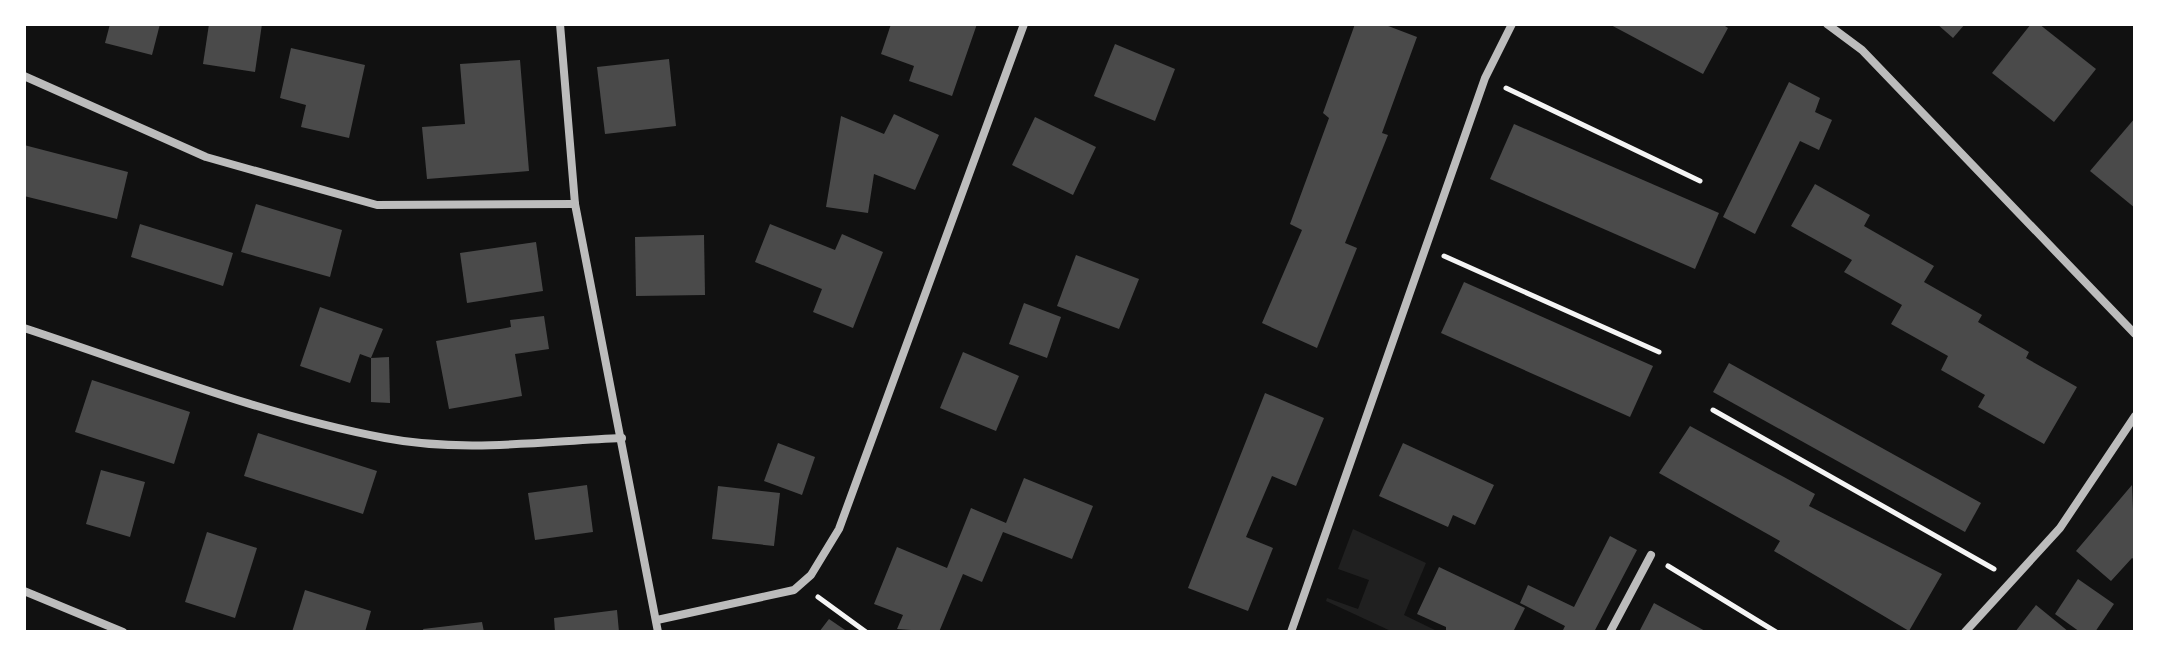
<svg xmlns="http://www.w3.org/2000/svg" width="2159" height="656" font-family="Cabin,sans-serif">
  <rect width="100%" height="100%" fill="#111"/>
  <polygon fill="#202020" points="1353,529 1426,563 1404,615 1439,632 1393,632 1326,601 1327,598 1358,609 1369,580 1338,569"/>
  <g fill="#4a4a4a">
    <polygon points="110,24 160,24 152,55 105,43"/>
    <polygon points="209,24 262,24 255,72 203,64"/>
    <polygon points="891,24 977,24 952,96 909,81 914,66 881,54"/>
    <polygon points="1355,24 1383,24 1417,37 1382,133 1388,135 1345,243 1357,248 1317,348 1262,323 1302,230 1290,224 1329,118 1323,113"/>
    <polygon points="1609,24 1722,24 1728,28 1703,74"/>
    <polygon points="1937,24 1965,24 1953,38"/>
    <polygon points="2031,24 2039,24 2096,69 2054,122 1992,73"/>
    <polygon points="1115,44 1175,69 1155,121 1094,96"/>
    <polygon points="291,48 365,65 349,138 301,127 306,105 280,98"/>
    <polygon points="669,59 676,126 605,134 597,67"/>
    <polygon points="520,60 529,171 427,179 422,127 465,124 460,64"/>
    <polygon points="1789,82 1820,98 1815,112 1832,120 1819,150 1800,141 1755,234 1723,217"/>
    <polygon points="894,114 939,135 915,190 874,174 868,213 826,207 841,116 884,134"/>
    <polygon points="1035,117 1096,147 1073,195 1012,165"/>
    <polygon points="2135,118 2135,208 2090,171"/>
    <polygon points="1514,124 1719,213 1695,269 1490,179"/>
    <polygon points="24,145 128,172 117,219 24,196"/>
    <polygon points="1815,184 1870,215 1864,226 1934,266 1924,282 1982,315 1978,322 2029,352 2026,358 2077,387 2044,444 1978,407 1985,395 1941,370 1948,356 1891,324 1902,305 1844,272 1852,260 1791,226"/>
    <polygon points="256,204 342,230 330,277 241,252"/>
    <polygon points="140,224 233,253 223,286 131,257"/>
    <polygon points="770,224 835,250 842,234 883,252 853,328 813,312 822,289 755,262"/>
    <polygon points="704,235 705,295 636,296 635,237"/>
    <polygon points="536,242 543,291 467,303 460,253"/>
    <polygon points="1076,255 1139,279 1119,329 1057,306"/>
    <polygon points="1464,282 1653,366 1630,417 1441,333"/>
    <polygon points="1024,303 1061,317 1047,358 1009,344"/>
    <polygon points="320,307 383,329 371,358 360,354 350,383 300,366"/>
    <polygon points="544,316 549,349 515,354 522,396 449,409 436,341 511,327 510,320"/>
    <polygon points="963,352 1019,376 996,431 940,408"/>
    <polygon points="389,357 390,403 371,402 371,358"/>
    <polygon points="1729,363 1981,503 1965,532 1713,392"/>
    <polygon points="92,380 190,412 174,464 75,432"/>
    <polygon points="1265,393 1324,418 1296,486 1272,476 1246,537 1273,548 1248,611 1188,588"/>
    <polygon points="1690,426 1815,494 1809,506 1942,574 1909,631 1774,551 1780,541 1659,473"/>
    <polygon points="258,433 377,471 363,514 244,476"/>
    <polygon points="778,443 815,457 802,495 764,481"/>
    <polygon points="1403,443 1494,485 1475,525 1453,515 1448,527 1379,496"/>
    <polygon points="101,470 145,482 130,537 86,524"/>
    <polygon points="1024,478 1093,506 1072,559 1003,532 982,582 963,574 939,632 897,629 903,615 874,604 897,547 947,568 971,508 1006,523"/>
    <polygon points="587,485 593,532 535,540 528,493"/>
    <polygon points="2132,485 2135,560 2132,558 2111,581 2076,551"/>
    <polygon points="718,486 780,493 774,546 712,539"/>
    <polygon points="207,532 257,548 235,618 185,602"/>
    <polygon points="1610,536 1637,550 1594,632 1562,632 1565,626 1520,603 1528,585 1574,607"/>
    <polygon points="1439,567 1525,608 1513,632 1446,632 1446,627 1417,614"/>
    <polygon points="2078,579 2114,604 2095,632 2080,632 2055,614"/>
    <polygon points="305,590 371,611 365,632 292,632"/>
    <polygon points="1654,603 1685,620 1707,632 1639,632"/>
    <polygon points="2036,605 2069,632 2015,632"/>
    <polygon points="617,610 619,632 555,632 554,618"/>
    <polygon points="829,619 848,632 819,632"/>
    <polygon points="482,622 484,632 424,632 423,629"/>
  </g>
  <g fill="none" stroke-linecap="round" stroke-linejoin="round">
    <g stroke="#f5f5f5" stroke-width="5">
      <polyline points="1506,88 1700,181"/>
      <polyline points="1444,256 1659,352"/>
      <polyline points="1713,410 1994,569"/>
      <polyline points="1668,566 1776,632"/>
      <polyline points="818,597 866,632"/>
    </g>
    <g stroke="#bcbcbc" stroke-width="8">
      <polyline points="560,24 575,204 658,632"/>
      <polyline points="1827,24 1862,50 2135,334"/>
      <polyline points="24,76 206,157 377,205 575,204"/>
      <path d="M24 328C143 367 262 415 385 438 462 453 545 441 622 438"/>
      <polyline points="24,591 123,632"/>
      <polyline points="657,620 794,590 811,575 839,529 1024,24"/>
      <polyline points="1291,632 1485,78 1512,24"/>
      <polyline points="1610,632 1651,555"/>
      <polyline points="1965,632 2060,528 2135,416"/>
    </g>
  </g>
  <rect width="2159" height="656" fill="none" stroke="#ffffff" stroke-width="52"/>
</svg>
